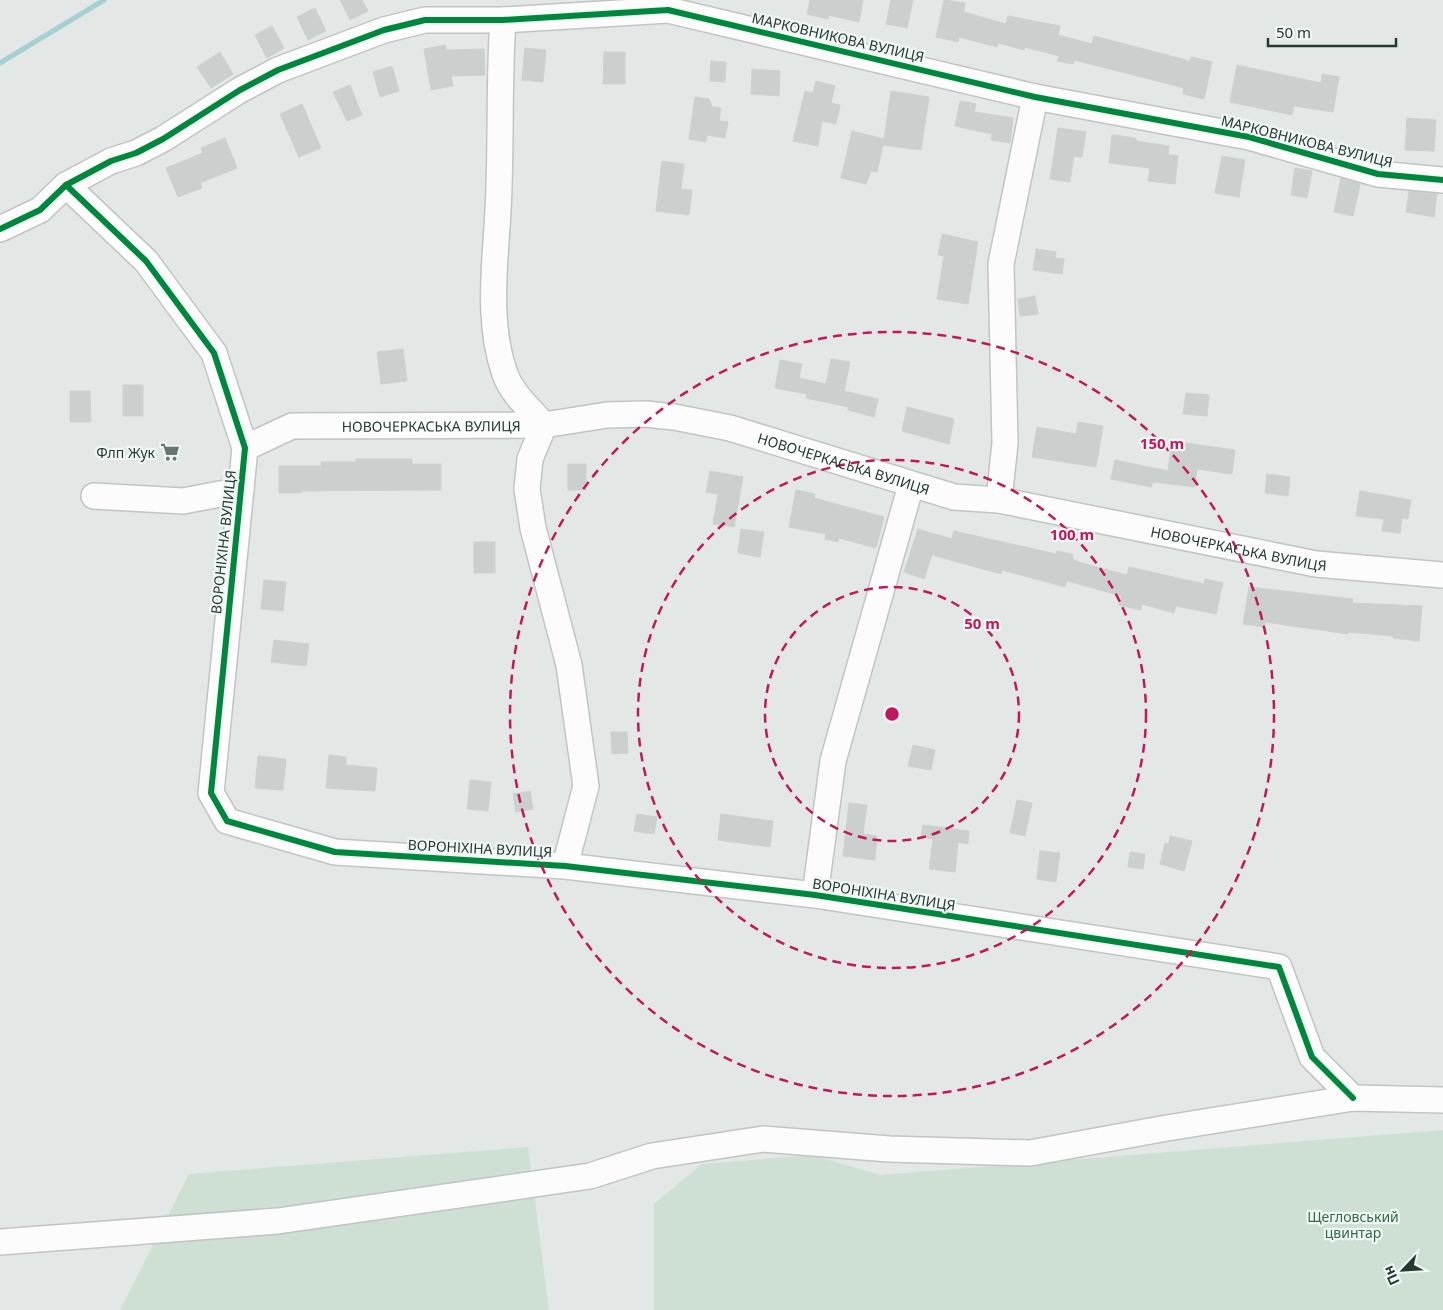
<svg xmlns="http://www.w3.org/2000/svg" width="1443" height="1310" font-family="'Noto Sans',sans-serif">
  <rect width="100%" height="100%" fill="#e3e8e6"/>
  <g fill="#cee0d3">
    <polygon points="1443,1130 1443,1310 654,1310 654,1204 702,1164 812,1155 880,1175"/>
    <polygon points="528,1147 549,1310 120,1310 189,1174"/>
  </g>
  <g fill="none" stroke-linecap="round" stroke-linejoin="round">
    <polyline stroke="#a7ced3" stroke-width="5" points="0,63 104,0"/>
  </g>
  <g fill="#cbcfcd" stroke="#ccd1cf">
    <polygon points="340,0 362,0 368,11 350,20"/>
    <polygon points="810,0 863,0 859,22 829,15 828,19 807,14"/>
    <polygon points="891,0 913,0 907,28 886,24"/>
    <polygon points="944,0 965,3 964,12 1006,24 1008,16 1060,26 1058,35 1092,44 1094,36 1190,61 1191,57 1212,62 1204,99 1183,94 1184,88 1110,69 1074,60 1073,64 1057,61 1059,56 1025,47 1024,50 998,43 997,47 959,37 958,42 936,37"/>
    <polygon points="315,8 326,31 308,40 297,17"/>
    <polygon points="272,26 284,48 267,58 255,35"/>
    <polygon points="445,45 446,50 484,49 485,75 451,76 453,86 431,90 424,49"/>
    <polygon points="525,48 546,50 543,82 522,80"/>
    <polygon points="220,52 233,74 211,88 197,67"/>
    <polygon points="604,52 625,52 625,84 603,84"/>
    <polygon points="711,61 726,62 725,82 710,81"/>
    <polygon points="1237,65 1321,83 1322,74 1339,77 1333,112 1294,106 1292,115 1230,102"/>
    <polygon points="392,66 399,91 380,97 373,72"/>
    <polygon points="752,69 780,71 779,96 751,94"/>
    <polygon points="816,81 835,86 831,103 840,105 836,124 822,121 818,146 793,141 805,91 813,93"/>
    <polygon points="350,85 362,115 347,121 333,92"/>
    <polygon points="891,91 929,97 921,150 883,145 877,172 871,171 866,184 841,178 852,131 884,139"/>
    <polygon points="695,97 709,99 712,107 721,108 719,121 728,122 725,138 707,135 706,142 689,139"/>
    <polygon points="960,101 976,104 974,112 1013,118 1010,143 991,140 992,134 955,126"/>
    <polygon points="302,104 321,148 299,157 280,114"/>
    <polygon points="1407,118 1436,120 1434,151 1405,150"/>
    <polygon points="1058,128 1086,132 1082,157 1074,156 1070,182 1050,179"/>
    <polygon points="1112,135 1136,138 1136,141 1169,146 1168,155 1178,156 1175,184 1148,181 1150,168 1109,163"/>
    <polygon points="225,138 237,168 200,183 202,188 178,197 166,168 203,153 201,148"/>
    <polygon points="1222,156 1245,160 1239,197 1215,193"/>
    <polygon points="662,161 684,164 681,189 692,190 689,215 656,211"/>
    <polygon points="1295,168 1312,171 1307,198 1291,195"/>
    <polygon points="1341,178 1360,184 1353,216 1334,212"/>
    <polygon points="1409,191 1437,194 1434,217 1406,212"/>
    <polygon points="942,234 978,242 968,304 937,299 944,256 938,255"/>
    <polygon points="1036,249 1056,252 1055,258 1064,259 1062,274 1033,270"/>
    <polygon points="1035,296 1038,314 1020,316 1018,299"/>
    <polygon points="403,349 407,381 381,384 377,352"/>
    <polygon points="831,359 850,362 844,391 878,399 874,417 848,410 848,407 806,398 807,394 775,388 780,360 802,364 799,378 826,384"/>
    <rect x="123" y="385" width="20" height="31"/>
    <polygon points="70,391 90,391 91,422 70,422"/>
    <polygon points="1186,393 1209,395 1207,416 1183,414"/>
    <polygon points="907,407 954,419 949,444 902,431"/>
    <polygon points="1078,422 1103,426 1096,467 1032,457 1037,427 1076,434"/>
    <polygon points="1172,441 1235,450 1232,474 1197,469 1195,487 1153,482 1151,487 1111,479 1115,460 1168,471"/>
    <polygon points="356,459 412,459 412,464 441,464 441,490 301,491 301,493 279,493 279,466 322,466 321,462 356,462"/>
    <rect x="568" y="464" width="18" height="26"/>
    <polygon points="710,471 743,477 734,527 713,524 718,494 706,492"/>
    <polygon points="1267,474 1290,477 1288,496 1265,493"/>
    <polygon points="796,490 815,494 814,498 884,517 876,548 839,538 838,542 825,539 826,534 789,527"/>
    <polygon points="1360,491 1411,500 1408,519 1402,518 1400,533 1382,531 1384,519 1356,516"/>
    <polygon points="741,529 764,532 760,557 738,553"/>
    <polygon points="918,529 952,539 954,531 1056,554 1057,551 1072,554 1073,559 1078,562 1127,575 1129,567 1204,584 1205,579 1223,583 1216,614 1176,606 1174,613 1142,604 1141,610 1119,605 1122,596 1067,581 1065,587 1002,570 1001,574 932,555 924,579 904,572"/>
    <rect x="474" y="542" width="21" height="31"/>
    <polygon points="264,580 286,582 283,611 261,609"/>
    <polygon points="1249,587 1353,599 1352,603 1422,606 1419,641 1393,638 1393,636 1349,632 1348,634 1265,622 1265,627 1243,624"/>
    <polygon points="274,640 309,644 306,666 271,662"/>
    <polygon points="611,732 627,732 628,753 612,754"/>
    <polygon points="913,745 935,750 931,770 908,766"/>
    <polygon points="329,755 346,757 346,765 377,768 375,791 326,788"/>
    <polygon points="258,756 286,759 283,790 255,788"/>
    <polygon points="470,780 491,782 488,811 467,809"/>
    <polygon points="530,791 533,809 516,812 513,794"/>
    <polygon points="1017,800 1032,803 1025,836 1010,833"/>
    <polygon points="849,803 867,805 863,834 877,836 875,860 843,856"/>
    <polygon points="637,814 657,817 654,834 634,831"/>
    <polygon points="721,814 773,821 770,847 718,840"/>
    <polygon points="923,825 969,831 968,844 958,842 955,872 929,869 933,839 921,837"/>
    <polygon points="1170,836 1192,841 1184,871 1160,864 1165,843 1169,844"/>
    <polygon points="1040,851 1060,853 1056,882 1037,879"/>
    <polygon points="1130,852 1145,854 1143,869 1128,867"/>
  </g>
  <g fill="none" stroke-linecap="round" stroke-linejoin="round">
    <g stroke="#c0c5c3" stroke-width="28">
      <g id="minor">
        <path d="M503 20C499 75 501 131 499 186 498 248 484 315 505 374 512 394 530 409 544 425L530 459 527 489 533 528 569 665 586 786 565 866"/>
        <polyline points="66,185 146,261 214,353 245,448 211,793 227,821 335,852 565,866 815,895 1279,967 1312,1057 1353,1098"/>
        <polyline points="0,229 40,210 66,185 111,161 136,153 163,139 240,90 278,70 384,30 425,20 503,20 668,10 1035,97 1249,137 1378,174 1443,180"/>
        <path id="s1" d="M245 448 292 426 544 425 607 415 646 414 674 417 730 428 954 497 999 500 1316 564 1443 575"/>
        <polyline points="94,496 183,501 241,490"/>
        <polyline points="999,500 1005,443 1001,264 1035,97"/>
        <polyline points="815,895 833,761 911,485"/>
        <polyline points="0,1242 278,1221 590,1176 652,1156 763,1139 889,1149 1030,1153 1167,1128 1353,1098 1443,1100"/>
      </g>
    </g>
    <use href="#minor" stroke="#fbfcfb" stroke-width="25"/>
    <g stroke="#f1f7f4" stroke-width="9">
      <g id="cycleway">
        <polyline points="66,185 146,261 214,353 245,448 211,793 227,821 335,852 565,866 815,895 1279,967 1312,1057 1353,1098"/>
        <polyline points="0,229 40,210 66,185 111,161 136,153 163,139 240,90 278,70 384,30 425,20 503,20 668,10 1035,97 1249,137 1378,174 1443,180"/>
      </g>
    </g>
    <use href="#cycleway" stroke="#00873e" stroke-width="6"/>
  </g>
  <g fill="none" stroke="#c2185b" stroke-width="2.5" stroke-dasharray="9 6">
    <circle cx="892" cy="714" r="127"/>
    <circle cx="892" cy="714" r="254"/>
    <circle cx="892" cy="714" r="382"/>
  </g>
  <defs>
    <g id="supermarket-bare" transform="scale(1.5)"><path d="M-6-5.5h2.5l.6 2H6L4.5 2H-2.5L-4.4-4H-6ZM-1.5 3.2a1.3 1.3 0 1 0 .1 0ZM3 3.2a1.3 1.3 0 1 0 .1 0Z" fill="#667772" stroke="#f1f7f4" stroke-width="2.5" paint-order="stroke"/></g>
  </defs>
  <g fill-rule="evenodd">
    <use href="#supermarket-bare" x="170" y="452"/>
  </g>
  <g text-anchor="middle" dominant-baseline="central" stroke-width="4.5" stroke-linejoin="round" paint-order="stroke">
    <g font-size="14" fill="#233a33" stroke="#f1f7f4">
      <text transform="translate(838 37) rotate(13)">МАРКОВНИКОВА ВУЛИЦЯ</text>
      <text transform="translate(1307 141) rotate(14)">МАРКОВНИКОВА ВУЛИЦЯ</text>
      <text stroke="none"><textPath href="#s1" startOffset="191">НОВОЧЕРКАСЬКА ВУЛИЦЯ</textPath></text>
      <text stroke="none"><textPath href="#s1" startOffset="611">НОВОЧЕРКАСЬКА ВУЛИЦЯ</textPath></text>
      <text transform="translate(223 542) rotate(-84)">ВОРОНІХІНА ВУЛИЦЯ</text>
      <text stroke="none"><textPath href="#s1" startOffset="1016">НОВОЧЕРКАСЬКА ВУЛИЦЯ</textPath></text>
      <text transform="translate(480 848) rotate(3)">ВОРОНІХІНА ВУЛИЦЯ</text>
      <text transform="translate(884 894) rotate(9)">ВОРОНІХІНА ВУЛИЦЯ</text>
    </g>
    <g font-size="14" fill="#233a33" stroke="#f1f7f4" text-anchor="end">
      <text x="155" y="452">Флп Жук</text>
    </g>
    <g font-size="14" fill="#306d46" stroke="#f1f7f4">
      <text x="1353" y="1216">Щегловський<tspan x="1353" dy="16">цвинтар</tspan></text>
    </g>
  </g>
  <circle cx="892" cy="714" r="8" fill="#c2185b" stroke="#f1f7f4" stroke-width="2.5"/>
  <g font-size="15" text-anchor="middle" font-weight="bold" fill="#c2185b" stroke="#f1f7f4" stroke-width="4.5" stroke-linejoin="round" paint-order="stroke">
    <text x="1162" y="449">150 m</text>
    <text x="1072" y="540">100 m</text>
    <text x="982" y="629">50 m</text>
  </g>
  <g transform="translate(1403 1270) rotate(245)" stroke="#f1f7f4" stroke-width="4" paint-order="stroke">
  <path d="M0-4L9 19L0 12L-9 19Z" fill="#233a33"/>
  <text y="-8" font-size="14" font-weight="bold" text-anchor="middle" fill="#233a33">Пн</text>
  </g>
  <path d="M1268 38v8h128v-8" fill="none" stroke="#233a33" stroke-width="2.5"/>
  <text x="1276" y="38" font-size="15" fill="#233a33" stroke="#f1f7f4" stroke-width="4" paint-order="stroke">50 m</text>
</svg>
